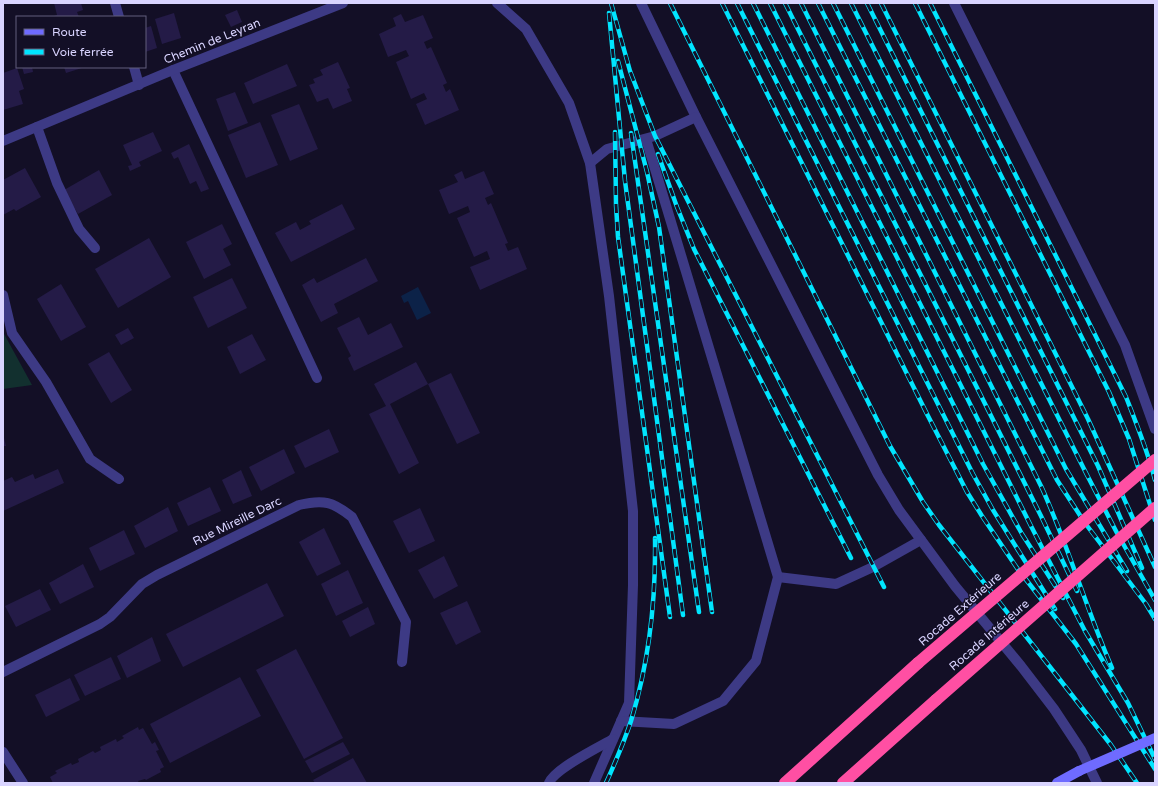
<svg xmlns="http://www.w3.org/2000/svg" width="1158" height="786" font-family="'Varela Round',sans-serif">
  <rect width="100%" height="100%" fill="#130f26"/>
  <polygon fill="#12302f" points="3,332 32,385 3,389"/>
  <polygon fill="#0c2248" points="418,287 431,313 417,320 408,301 404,303 401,296"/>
  <g fill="#241b47">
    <polygon points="54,3 81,3 83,10 77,12 79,17 51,17 57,15"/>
    <polygon points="237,10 242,22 231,27 225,15"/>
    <polygon points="174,13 181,38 162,44 155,19"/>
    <polygon points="401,14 405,22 423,15 433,38 424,42 427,49 431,47 447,83 443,85 446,92 450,89 459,110 425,125 416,104 427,99 424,93 411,99 396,62 409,56 406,50 388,57 379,34 396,26 393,18"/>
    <polygon points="151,26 157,48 145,52 145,28"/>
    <polygon points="338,62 350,88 347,89 352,101 333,109 328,98 317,102 309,85 315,83 313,79 323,75 320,70"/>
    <polygon points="287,64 297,86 253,104 244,83"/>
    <polygon points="22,67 32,67 33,72 24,74"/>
    <polygon points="64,67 85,67 66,73"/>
    <polygon points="17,68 24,89 19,91 23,104 3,110 3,73"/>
    <polygon points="235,92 248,123 228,131 216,99"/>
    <polygon points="299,104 318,149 290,161 271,115"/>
    <polygon points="260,122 278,165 246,178 228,135"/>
    <polygon points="153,132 162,151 139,162 141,166 130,171 128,166 132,165 123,145"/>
    <polygon points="189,144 209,189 201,192 196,181 190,184 178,157 174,159 171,153"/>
    <polygon points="25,168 41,197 16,211 14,209 3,215 3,180"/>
    <polygon points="99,170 112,195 78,214 64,190"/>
    <polygon points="462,171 465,179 484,171 494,194 485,198 488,205 491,203 508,243 505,244 508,251 518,247 527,269 480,290 470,267 490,259 487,251 474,257 457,218 470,212 468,206 449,214 439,190 458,182 454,175"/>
    <polygon points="342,204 355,229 291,262 275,233 296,222 300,230 311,224 309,221"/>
    <polygon points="222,224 232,244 223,249 231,265 204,279 186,242"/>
    <polygon points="149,238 171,277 118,308 95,269"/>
    <polygon points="366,258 378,281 334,304 338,313 321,322 302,285 314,278 317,283"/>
    <polygon points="232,278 247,308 208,328 193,297"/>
    <polygon points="61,284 86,327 61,341 37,299"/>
    <polygon points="359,317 368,335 391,323 403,347 354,371 348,358 351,356 337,328"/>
    <polygon points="128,328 134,338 121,345 115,335"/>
    <polygon points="252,334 266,360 240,374 227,347"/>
    <polygon points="109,352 132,390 111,403 88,364"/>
    <polygon points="416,362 428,384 451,373 480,433 457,444 428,384 390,404 419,463 399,474 369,414 386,406 374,384"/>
    <polygon points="329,429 339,452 305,468 294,446"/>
    <polygon points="3,434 6,446 3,446"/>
    <polygon points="284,449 295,473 261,491 249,467"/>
    <polygon points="58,469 64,483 3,511 3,481 12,477 15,482 33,474 35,479"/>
    <polygon points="241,470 252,496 233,504 222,480"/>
    <polygon points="210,487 221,511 188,526 177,503"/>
    <polygon points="168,507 178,531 145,548 134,526"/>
    <polygon points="420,508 435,541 409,553 393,521"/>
    <polygon points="324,528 341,564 317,576 299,542"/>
    <polygon points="124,530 135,554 100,571 89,548"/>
    <polygon points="444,556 458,586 434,599 418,570"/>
    <polygon points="83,564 94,587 60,604 49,583"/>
    <polygon points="348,570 363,603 336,616 321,584"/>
    <polygon points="267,583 284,616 183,667 166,634"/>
    <polygon points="40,589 51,610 16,627 5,606"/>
    <polygon points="467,601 481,632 456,645 440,613"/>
    <polygon points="368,607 375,624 350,637 342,621"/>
    <polygon points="152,637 161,661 127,678 117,656"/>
    <polygon points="296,649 343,738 304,759 256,670"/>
    <polygon points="111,657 121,679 85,696 74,675"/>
    <polygon points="240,677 261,716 170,763 150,724"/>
    <polygon points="70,678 80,700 46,717 35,695"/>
    <polygon points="138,727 139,730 143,728 152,744 155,742 159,750 156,751 164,767 160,769 161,772 146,780 145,779 138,781 139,783 53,783 50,777 57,773 55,771 71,763 72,765 79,762 78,759 93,751 95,753 101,750 100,747 116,739 117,742 124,738 122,736"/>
    <polygon points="343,742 350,754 312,773 305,761"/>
    <polygon points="353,758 367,783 315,783 313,780"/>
  </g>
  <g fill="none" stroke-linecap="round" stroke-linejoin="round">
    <g stroke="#3d3a85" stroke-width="10">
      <polyline points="115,3 119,17"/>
      <polyline points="497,3 526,29 569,103 590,163 609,296 633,511 633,585 629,703 594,783"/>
      <polyline points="641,3 696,117 878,475 899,510 955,586 1021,666 1054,709 1081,750 1097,783"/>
      <polyline points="954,3 1125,345 1155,429"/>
      <polyline points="134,67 139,85"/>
      <polyline points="37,127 57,183 79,229 95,248"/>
      <polyline points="590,163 607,149 655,136 696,117"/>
      <polyline points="778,577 836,584 873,567 921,540"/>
      <polyline points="621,721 674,724 723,701 756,661 778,577 646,139"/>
      <path d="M549 783C554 769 599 747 613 739"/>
    </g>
    <g stroke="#3d3a85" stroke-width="10">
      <polyline points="173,70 317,378"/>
      <polyline points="3,141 173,70 343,3"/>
      <polyline points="3,295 12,333 46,382 90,459 119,479"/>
      <path d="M3 672 100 624 110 617 142 584 157 575 299 505C324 499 333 502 352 517L406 622 402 662"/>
      <polyline points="3,752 23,783"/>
    </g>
    <polyline stroke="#6f6bff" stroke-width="10" points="1057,783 1079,771"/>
    <g stroke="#ff4fa3" stroke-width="12">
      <polyline points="785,783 918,663"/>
      <polyline points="843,783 936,700"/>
    </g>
    <g stroke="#00e5ff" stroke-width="4.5">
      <g id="rail">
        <polyline points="611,3 630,71 655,136 884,587"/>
        <polyline points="670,3 890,446 923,502 939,525 1111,745 1137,783"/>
        <polyline points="722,3 927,414 967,492 982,516 1017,568 1076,644 1155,769"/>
        <polyline points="737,3 973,474 993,510 1055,609"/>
        <polyline points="753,3 983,464 1022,534 1063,598"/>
        <polyline points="770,3 1031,526 1085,631 1128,703 1155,759"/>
        <polyline points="785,3 1041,516 1077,591"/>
        <path d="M801 3 1041 486C1068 545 1086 608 1112 668"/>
        <polyline points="818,3 1057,480 1085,523 1146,604 1155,619"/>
        <polyline points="833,3 1066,469 1127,571"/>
        <polyline points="851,3 1087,475 1117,533 1155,600"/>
        <polyline points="867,3 1098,466 1142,568"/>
        <polyline points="881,3 1088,419 1155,567"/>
        <polyline points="915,3 1109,392 1129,439 1155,520"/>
        <path d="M930 3 1126 397C1137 425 1148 452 1155 480"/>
        <polyline points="609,13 625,181 683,615"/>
        <polyline points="618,61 647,172 659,227 712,612"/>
        <polyline points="615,132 616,205 618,237 670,617"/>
        <polyline points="631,133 699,612"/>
        <polyline points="658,154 677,207 694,249 851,558"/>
        <path d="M606 783C615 763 624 742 631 721 649 662 656 600 655 538"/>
      </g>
    </g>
    <use href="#rail" stroke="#130f26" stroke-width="3" stroke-dasharray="9" stroke-linecap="butt"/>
    <polyline stroke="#6f6bff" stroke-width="10" points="1079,771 1155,738"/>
    <g stroke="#ff4fa3" stroke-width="12">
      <polyline points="918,663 1155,460"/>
      <polyline points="936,700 1155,508"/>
    </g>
  </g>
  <g text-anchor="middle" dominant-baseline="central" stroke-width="3" stroke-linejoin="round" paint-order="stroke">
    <g font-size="12" fill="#d9d4ff" stroke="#130f26">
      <text transform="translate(212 41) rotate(-22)">Chemin de Leyran</text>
      <text transform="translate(237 521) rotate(-26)">Rue Mireille Darc</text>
      <text transform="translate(960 609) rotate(-41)">Rocade Extérieure</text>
      <text transform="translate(989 635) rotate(-41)">Rocade Intérieure</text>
    </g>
  </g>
  <rect width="1158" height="786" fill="none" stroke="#d9d4ff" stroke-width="8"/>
  <rect x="16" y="16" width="130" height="52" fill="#130f26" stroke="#625e7d"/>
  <rect x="24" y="29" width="20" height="6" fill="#6f6bff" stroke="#625e7d"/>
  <text x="52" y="36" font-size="12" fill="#d9d4ff">Route</text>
  <rect x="24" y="49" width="20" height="6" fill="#00e5ff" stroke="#625e7d"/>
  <text x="52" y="56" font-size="12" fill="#d9d4ff">Voie ferrée</text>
</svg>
